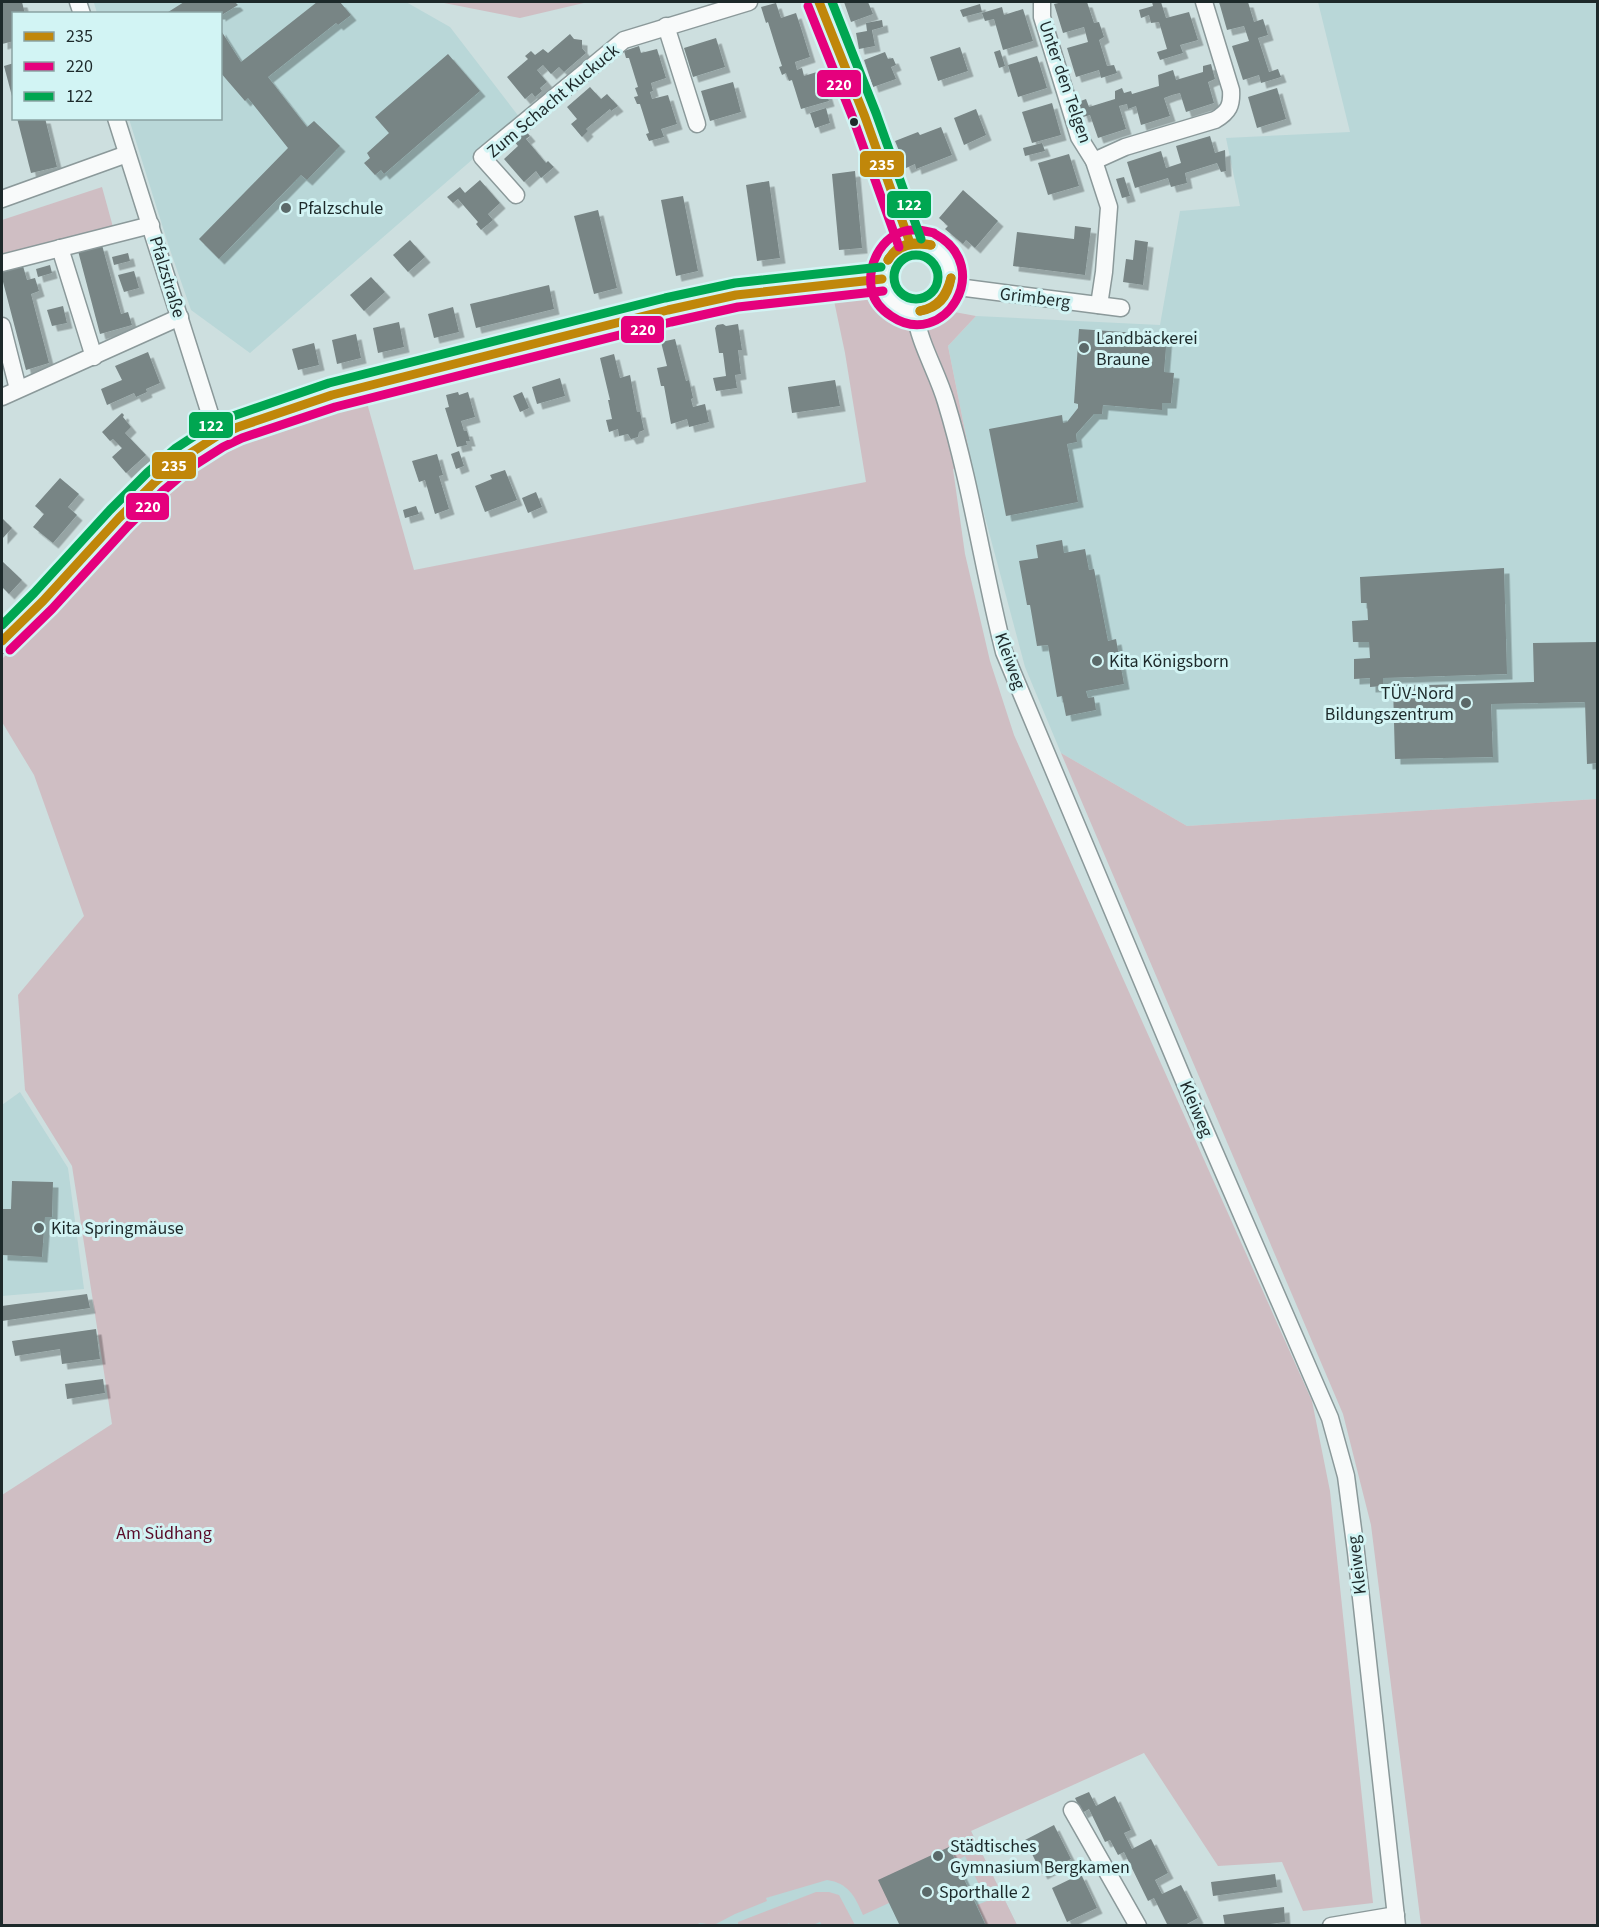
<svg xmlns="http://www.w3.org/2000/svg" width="1599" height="1927" font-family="'Source Sans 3',sans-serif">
  <defs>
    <filter id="shadow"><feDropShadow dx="5.5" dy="5.5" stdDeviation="0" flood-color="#0004"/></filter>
  </defs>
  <rect width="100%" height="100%" fill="#cddfdf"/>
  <g fill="#b9d7d8">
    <polygon points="96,2 406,2 450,27 520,118 250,353 191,310 169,247 129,119 220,118 220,14 97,13 94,3"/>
    <polygon points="1318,2 1597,2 1597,799 1187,826 1061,753 1025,667 974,476 948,346 976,316 1160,325 1180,211 1240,206 1226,138 1350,132"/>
    <polygon points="20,1092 68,1168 84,1289 2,1296 2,1105"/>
    <polygon points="971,1831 1017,1925 694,1926 728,1910"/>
  </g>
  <g fill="#cfbec3">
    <polygon points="439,2 588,2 520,18"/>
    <polygon points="102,187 113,227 2,257 2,220"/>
    <path d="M857 294 976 316 948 346 974 476 953 469 965 554 990 661 1014 735 1312 1401 1330 1491 1373 1903 1303 1911 1282 1862 1218 1866 1144 1753 971 1831 1017 1925H986L977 1905 987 1901 986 1899 965 1856 956 1861 949 1847 889 1903 863 1915C855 1896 848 1883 827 1880L766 1898 767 1901 735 1914 714 1925 700 1923 694 1926 2 1925V1495L112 1424 72 1166 25 1090 18 995 84 916 34 775 2 722V659L48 615 214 449 367 403 414 570 866 482 845 353 833 296Z"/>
    <polygon points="1061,753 1187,826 1597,799 1597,1925 1421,1925 1371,1525 1343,1414"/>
    <polygon points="816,1892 829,1892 839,1895 855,1925 822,1925 820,1922 813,1925 790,1925 789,1923 784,1926 738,1925 738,1922"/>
  </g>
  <g fill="#788585" filter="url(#shadow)">
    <polygon points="2,2 22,2 25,14 14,14 14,41 2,44"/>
    <polygon points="184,2 235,2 238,5 220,16 220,14 165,14"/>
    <polygon points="317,2 340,2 351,15 338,25 336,23 268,77 307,127 314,121 340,146 307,180 301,175 219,259 199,239 288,148 248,98 245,101 220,72 220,29 241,62"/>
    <polygon points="844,2 868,2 873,14 851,22"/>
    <polygon points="1063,2 1087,2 1094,23 1099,22 1104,37 1099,40 1107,66 1114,65 1117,73 1101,78 1099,70 1076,77 1067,48 1088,42 1084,27 1063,33 1054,4"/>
    <polygon points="1152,2 1161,2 1166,18 1189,12 1198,40 1180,45 1183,53 1160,60 1157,52 1167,49 1159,22 1151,23 1149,15 1141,18 1139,10 1153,6"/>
    <polygon points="1219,2 1248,2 1254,22 1263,19 1268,35 1258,38 1269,72 1278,69 1281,77 1261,83 1259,75 1243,80 1232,46 1249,41 1244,26 1227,30"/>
    <polygon points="776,3 781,18 796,13 801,28 810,57 795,62 797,70 802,68 804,76 820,71 829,101 801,109 792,80 789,81 786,73 782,75 779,67 782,66 777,51 768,22 766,23 761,7"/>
    <polygon points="980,4 982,12 963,17 960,10"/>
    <polygon points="1002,7 1004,15 1023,9 1033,41 1003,50 994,19 985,21 982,13"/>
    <polygon points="882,20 883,27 872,30 875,46 859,49 856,33 867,31 866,23"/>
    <polygon points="570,34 574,39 582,40 582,48 586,53 564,72 559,67 551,74 543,65 537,70 547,82 540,88 542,91 535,97 532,93 525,99 507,77 528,59 525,56 531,51 535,55 543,49 548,53"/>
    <polygon points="716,38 725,67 693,77 684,48"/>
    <polygon points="639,46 641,53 657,49 666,78 651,83 653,91 650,92 652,99 668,95 677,124 661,129 664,137 649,141 646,134 649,133 640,104 637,104 634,97 638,96 635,88 638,87 629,58 626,58 624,51"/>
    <polygon points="960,47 968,71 938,81 930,57"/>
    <polygon points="1000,50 1005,66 999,68 994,52"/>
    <polygon points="885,52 888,59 893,58 896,65 891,67 896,79 873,87 864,60"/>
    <polygon points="448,54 480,91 384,174 381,170 375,175 364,163 370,158 367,153 389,133 375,117"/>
    <polygon points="1037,56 1047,88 1018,97 1008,65"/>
    <polygon points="14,63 14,99 13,100 4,66"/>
    <polygon points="1211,64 1215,79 1208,82 1214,103 1186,112 1180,93 1172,95 1164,98 1170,116 1141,125 1136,106 1128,109 1127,104 1119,106 1126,129 1098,138 1090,115 1083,117 1078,102 1086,99 1089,107 1115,99 1115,91 1122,88 1124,93 1131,91 1132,94 1159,86 1158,75 1173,70 1176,80 1203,72 1203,66"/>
    <polygon points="733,82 741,112 710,121 701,91"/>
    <polygon points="590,87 601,99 607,94 618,106 611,111 610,109 586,129 588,131 582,137 571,124 577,119 567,107"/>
    <polygon points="1277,88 1286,119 1257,128 1248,97"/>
    <polygon points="1052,103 1061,135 1032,143 1022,112"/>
    <polygon points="826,108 830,123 815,128 810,113"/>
    <polygon points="976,109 986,135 964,145 954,118"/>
    <polygon points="17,118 45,118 57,167 31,173"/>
    <polygon points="941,127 952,155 916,169 915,164 906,168 895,141 918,132 920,135"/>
    <polygon points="525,130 530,136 526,139 546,163 548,161 554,167 541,178 536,171 524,182 504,159 518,146 513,140"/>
    <polygon points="1210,136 1215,153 1225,150 1226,171 1221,172 1217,163 1185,173 1187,183 1171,187 1168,178 1135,188 1127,162 1161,151 1166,168 1181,163 1176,146"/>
    <polygon points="1042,143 1045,151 1025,156 1023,148"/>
    <polygon points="1069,154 1079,186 1048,195 1038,163"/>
    <polygon points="855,171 862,248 839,250 832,174"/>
    <polygon points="1124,177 1130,196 1122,198 1116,179"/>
    <polygon points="480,180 500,203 488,214 493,220 481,230 476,224 478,222 458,199 453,203 447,197 460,187 465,193"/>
    <polygon points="769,181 780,258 757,261 746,185"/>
    <polygon points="963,190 998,221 975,248 966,240 963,244 945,229 948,226 939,218"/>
    <polygon points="683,196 698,271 676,276 661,200"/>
    <polygon points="598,210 617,288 594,294 574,216"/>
    <polygon points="1075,226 1091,228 1085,275 1013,266 1017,232 1074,239"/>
    <polygon points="410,240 425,257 408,272 393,255"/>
    <polygon points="1135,240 1148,242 1143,285 1123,282 1126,259 1133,260"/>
    <polygon points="102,245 121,314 128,312 132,325 100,334 78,251"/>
    <polygon points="128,253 130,261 114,265 112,257"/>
    <polygon points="50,265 52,273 38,277 36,269"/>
    <polygon points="23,266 27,280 35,278 39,291 31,294 49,363 26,370 2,278 2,272"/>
    <polygon points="134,271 139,288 124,292 118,275"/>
    <polygon points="371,277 385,292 364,311 350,295"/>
    <polygon points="549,285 554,309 476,328 470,304"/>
    <polygon points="63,306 67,323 52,326 47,310"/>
    <polygon points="453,307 459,332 434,338 428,314"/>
    <polygon points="399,322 404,347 378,353 373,328"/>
    <polygon points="723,324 726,326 738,324 742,350 738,350 741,374 735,375 737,388 716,391 713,378 726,376 723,353 719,353 715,328 717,325"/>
    <polygon points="1079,329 1167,335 1164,372 1174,373 1171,403 1162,403 1162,410 1103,405 1102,414 1094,414 1076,434 1077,442 1067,444 1078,502 1006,516 989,429 1062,415 1063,423 1067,422 1078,408 1078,404 1074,403"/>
    <polygon points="356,334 361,358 337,364 332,340"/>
    <polygon points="675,339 686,381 689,380 693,398 691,399 693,407 705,404 709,422 689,427 687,419 671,424 664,386 661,386 657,368 667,366 661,342"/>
    <polygon points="314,343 319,365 298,370 292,349"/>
    <polygon points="148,352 160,383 146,389 147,392 136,397 134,393 107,405 101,389 122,380 115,366"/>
    <polygon points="614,354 620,378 630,375 637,412 640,412 644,430 639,432 638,437 631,439 628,434 619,436 618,429 609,432 606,420 612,419 608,400 610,400 600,358"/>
    <polygon points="560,378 565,396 537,404 532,387"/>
    <polygon points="835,380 840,406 792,413 788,387"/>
    <polygon points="458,392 459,395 468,392 475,417 461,421 464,431 467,431 470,441 466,441 467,445 457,447 445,408 449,407 446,395"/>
    <polygon points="522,392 529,408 520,412 513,396"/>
    <polygon points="122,413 124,415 123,417 131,427 125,433 146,455 126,473 112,457 122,448 113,439 110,441 102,432"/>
    <polygon points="459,451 464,466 456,469 451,454"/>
    <polygon points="437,454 443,475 439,476 449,509 435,514 425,480 419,482 412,461"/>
    <polygon points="505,470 517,500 485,512 475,486 492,479 490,475"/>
    <polygon points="60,478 79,494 68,507 77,515 53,543 33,527 44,514 35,506"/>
    <polygon points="536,492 542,507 528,513 522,498"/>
    <polygon points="416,506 419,514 405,518 403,510"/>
    <polygon points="2,518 12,528 2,539"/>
    <polygon points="1062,540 1064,553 1085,549 1089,570 1094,569 1108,641 1116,639 1124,684 1086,691 1088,698 1094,697 1096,710 1066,716 1062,696 1057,697 1048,645 1037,646 1030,605 1027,605 1019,561 1038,558 1036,545"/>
    <polygon points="2,561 22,580 9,594 2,587"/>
    <polygon points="1504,568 1507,674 1383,678 1383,686 1370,687 1370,678 1354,679 1354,659 1370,658 1369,642 1353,642 1352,621 1368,620 1367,603 1361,603 1360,577"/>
    <polygon points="1598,642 1598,763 1587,764 1585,702 1491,704 1493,757 1395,759 1393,686 1534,682 1533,643"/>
    <polygon points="12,1181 53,1182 52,1217 45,1217 42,1257 2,1255 2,1209 11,1209"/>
    <polygon points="87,1294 90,1308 2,1321 2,1306"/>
    <polygon points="96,1329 100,1359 62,1364 60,1349 15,1356 12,1341"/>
    <polygon points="103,1379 105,1393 67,1399 65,1384"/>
    <polygon points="1089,1792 1096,1806 1115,1796 1131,1830 1124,1833 1132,1849 1151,1839 1168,1873 1155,1880 1162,1894 1181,1885 1198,1918 1183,1926 1168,1926 1154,1898 1148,1901 1124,1852 1118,1855 1110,1840 1105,1842 1089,1809 1082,1813 1075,1798"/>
    <polygon points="1054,1825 1071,1859 1042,1874 1025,1840"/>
    <polygon points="949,1847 986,1926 900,1926 878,1880"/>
    <polygon points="1081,1874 1097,1908 1067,1922 1052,1888"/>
    <polygon points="1275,1874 1277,1887 1213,1896 1211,1882"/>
    <polygon points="1284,1907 1285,1922 1255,1926 1225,1926 1223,1915"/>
  </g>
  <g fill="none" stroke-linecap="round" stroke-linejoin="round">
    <g stroke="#8b999a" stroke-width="19">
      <g id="minor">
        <polyline points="78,2 82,14"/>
        <polyline points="1042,2 1042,17 1079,137 1094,161 1109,207 1104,272 1099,305"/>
        <polyline points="666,26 697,124"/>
        <polyline points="116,118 217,436"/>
        <path d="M1094 161 1125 147 1215 120C1229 112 1232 105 1231 90L1204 2"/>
        <polyline points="516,195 482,157 624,40 749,2"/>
        <polyline points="2,199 127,154"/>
        <polyline points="60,248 94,357"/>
        <polyline points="2,263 151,225"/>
        <polyline points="950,286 1121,308"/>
        <path d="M915 312C919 344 937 371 946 402 971 484 983 569 1004 652L1192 1100 1330 1418 1346 1476 1356 1552 1397 1926"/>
        <polyline points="2,326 18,389"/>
        <polyline points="2,397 180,317"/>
        <polyline points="1072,1810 1138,1926"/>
        <polyline points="1331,1926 1396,1915"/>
      </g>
    </g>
    <g stroke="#8b999a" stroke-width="26">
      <g id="secondary">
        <polyline points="819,2 865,117 910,243"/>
        <circle cx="917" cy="277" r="35"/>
        <polyline points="2,641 43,601 119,518 155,482 183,458 217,436 238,427 332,395 668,310 736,295 817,285 882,279"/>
      </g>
    </g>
    <use href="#minor" stroke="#f8fafa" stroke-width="16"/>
    <use href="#secondary" stroke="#f8fafa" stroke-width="24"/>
    <g stroke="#d2f4f4" stroke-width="14">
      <g id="bus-1">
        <polyline points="819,2 865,117 910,243"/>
        <path d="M888 260C898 242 913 241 931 245"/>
        <path d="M888 260C898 244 914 243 931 245"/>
        <path d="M920 311C939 308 948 297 951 278"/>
        <path d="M920 311C938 307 946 296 951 278"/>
        <polyline points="2,641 43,601 119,518 155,482 183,458 217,436 238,427 332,395 668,310 736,295 882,279"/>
      </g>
    </g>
    <g stroke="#d2f4f4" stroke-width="14">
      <g id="bus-2">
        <polyline points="808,6 854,121 899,247"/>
        <path d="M934 233C929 232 922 230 916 230 885 228 865 264 872 291 874 301 882 310 891 316 944 352 996 267 935 234"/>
        <polyline points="10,650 52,609 128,526 163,491 190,468 223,447 242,438 335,407 671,322 738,307 883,291"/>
      </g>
    </g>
    <g stroke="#d2f4f4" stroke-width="14">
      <g id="bus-3">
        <polyline points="832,2 876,113 921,239"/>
        <circle cx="916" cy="277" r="22"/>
        <polyline points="2,625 34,593 110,510 147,473 176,448 211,425 233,416 329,383 665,298 735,283 881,267"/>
      </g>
    </g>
    <use href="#bus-1" stroke="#c0870a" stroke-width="9"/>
    <use href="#bus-2" stroke="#e5007d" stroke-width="9"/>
    <use href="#bus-3" stroke="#00a651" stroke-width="9"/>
  </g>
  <circle fill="#1d292a" stroke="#d2f4f4" stroke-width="2" cx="854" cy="122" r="5"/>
  <g fill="#5b6969" stroke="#d2f4f4" stroke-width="2">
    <circle cx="286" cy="208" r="6"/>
    <circle cx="1084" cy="348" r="6"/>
    <circle cx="1097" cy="661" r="6"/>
    <circle cx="1466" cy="703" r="6"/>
    <circle cx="39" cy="1228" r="6"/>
    <circle cx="938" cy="1856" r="6"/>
    <circle cx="927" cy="1892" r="6"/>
  </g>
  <g text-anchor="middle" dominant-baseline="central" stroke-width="6" stroke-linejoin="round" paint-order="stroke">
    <g font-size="18" fill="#1d292a" stroke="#d2f4f4">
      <text transform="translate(1065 82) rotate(71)">Unter den Telgen</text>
      <text transform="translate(553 101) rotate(-40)">Zum Schacht Kuckuck</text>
      <text transform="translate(167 277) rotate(73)">Pfalzstraße</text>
      <text transform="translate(1035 298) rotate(7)">Grimberg</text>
      <text transform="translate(1010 661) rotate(70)">Kleiweg</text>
      <text transform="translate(1196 1109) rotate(67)">Kleiweg</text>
      <text transform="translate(1357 1565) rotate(-97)">Kleiweg</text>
    </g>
    <g font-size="18" fill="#1d292a" stroke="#d2f4f4" text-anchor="start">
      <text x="298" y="208">Pfalzschule</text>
      <text x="1096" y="338">Landbäckerei<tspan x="1096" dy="21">Braune</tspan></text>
      <text x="1109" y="661">Kita Königsborn</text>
      <text x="1454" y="693" text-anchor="end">TÜV-Nord<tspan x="1454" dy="21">Bildungszentrum</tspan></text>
      <text x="51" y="1228">Kita Springmäuse</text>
      <text x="950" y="1846">Städtisches<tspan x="950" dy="21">Gymnasium Bergkamen</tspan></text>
      <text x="939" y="1892">Sporthalle 2</text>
    </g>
    <g font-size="18" fill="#590a28" stroke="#d2f4f4">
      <text x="164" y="1533">Am Südhang</text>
    </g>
  </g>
  <g stroke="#d2f4f4" stroke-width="2">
    <rect x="816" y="69" width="46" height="29" rx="6" fill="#e5007d"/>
    <rect x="859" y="150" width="46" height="28" rx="6" fill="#c0870a"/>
    <rect x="886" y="190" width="46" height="29" rx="6" fill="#00a651"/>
    <rect x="620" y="315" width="45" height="29" rx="6" fill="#e5007d"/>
    <rect x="188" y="411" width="46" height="28" rx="6" fill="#00a651"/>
    <rect x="151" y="451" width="46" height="29" rx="6" fill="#c0870a"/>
    <rect x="125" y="492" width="45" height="29" rx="6" fill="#e5007d"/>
  </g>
  <g font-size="16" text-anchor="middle" font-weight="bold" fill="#fff">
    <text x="839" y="90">220</text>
    <text x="882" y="170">235</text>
    <text x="909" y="210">122</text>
    <text x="643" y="335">220</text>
    <text x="211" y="431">122</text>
    <text x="174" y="471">235</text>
    <text x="148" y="512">220</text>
  </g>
  <rect width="1599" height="1927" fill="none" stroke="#1d292a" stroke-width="6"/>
  <rect x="12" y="12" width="210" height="108" fill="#d2f4f4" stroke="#8aa3a3" stroke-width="1.5"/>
  <rect x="24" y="32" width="30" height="9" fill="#c0870a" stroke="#8aa3a3" stroke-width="1.5"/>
  <text x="66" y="42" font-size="18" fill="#1d292a">235</text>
  <rect x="24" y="62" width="30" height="9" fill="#e5007d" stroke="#8aa3a3" stroke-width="1.5"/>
  <text x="66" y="72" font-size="18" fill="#1d292a">220</text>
  <rect x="24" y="92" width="30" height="9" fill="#00a651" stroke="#8aa3a3" stroke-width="1.5"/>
  <text x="66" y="102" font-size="18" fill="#1d292a">122</text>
</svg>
